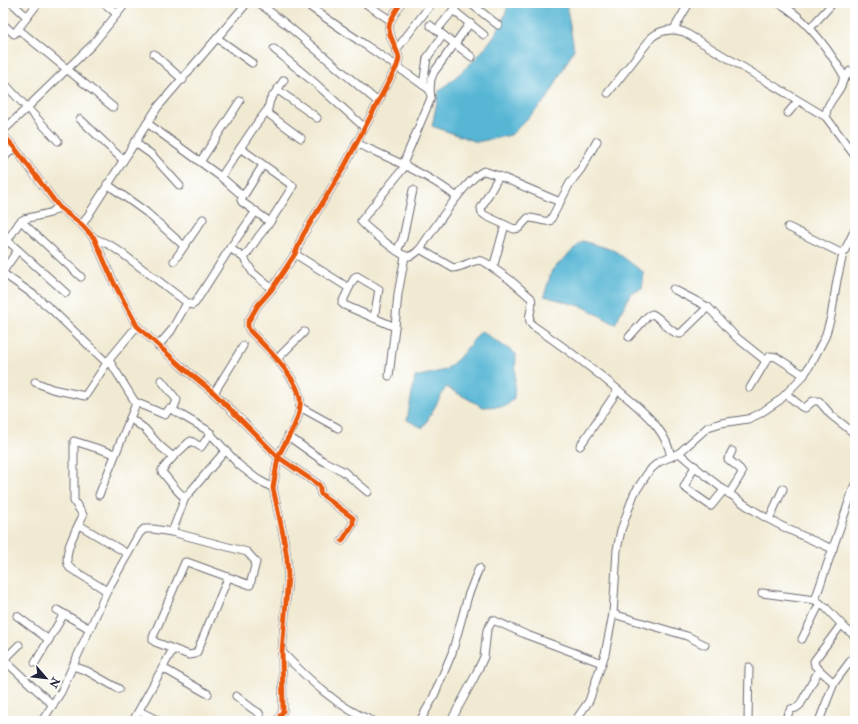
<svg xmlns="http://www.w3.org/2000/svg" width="858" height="724" font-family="'IM FELL Double Pica',serif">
  <rect width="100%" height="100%" fill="#fff"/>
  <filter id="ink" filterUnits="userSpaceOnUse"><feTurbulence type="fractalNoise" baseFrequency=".025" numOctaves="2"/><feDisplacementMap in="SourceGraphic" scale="8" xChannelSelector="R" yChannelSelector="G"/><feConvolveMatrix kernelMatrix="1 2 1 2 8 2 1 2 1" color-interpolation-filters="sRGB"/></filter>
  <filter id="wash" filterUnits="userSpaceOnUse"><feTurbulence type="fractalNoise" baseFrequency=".012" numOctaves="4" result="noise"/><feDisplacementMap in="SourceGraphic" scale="16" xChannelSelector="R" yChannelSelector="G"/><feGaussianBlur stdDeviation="0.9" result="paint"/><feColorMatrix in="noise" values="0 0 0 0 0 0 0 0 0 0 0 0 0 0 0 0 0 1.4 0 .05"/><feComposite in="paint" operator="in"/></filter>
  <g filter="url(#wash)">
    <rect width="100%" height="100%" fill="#f1ead3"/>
    <g fill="#56b6d4" stroke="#3c6c88">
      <path d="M509 3H566L574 49 547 99 511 135 477 142 432 126 439 91C462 72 485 53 500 26 504 19 506 11 509 3Z"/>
      <polygon points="583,241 615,251 644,273 642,289 631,292 615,324 584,307 544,296 552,270"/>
      <polygon points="481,331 516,354 514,398 506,406 483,407 446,387 423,428 407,420 415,377 445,370 458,359"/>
    </g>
  </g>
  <g filter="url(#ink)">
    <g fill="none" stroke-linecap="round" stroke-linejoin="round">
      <g stroke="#6a6870" stroke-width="9">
        <g id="minor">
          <polyline points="12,3 27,17"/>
          <polyline points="38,3 18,29 113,107"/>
          <polyline points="104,3 117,14"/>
          <polyline points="259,3 287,25 378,102"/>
          <path d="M305 3C346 33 389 60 430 90L431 98 403 164"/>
          <polyline points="365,3 390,20"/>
          <polyline points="470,3 498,25"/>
          <path d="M779 3C806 18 827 47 843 74 846 90 825 100 826 117L855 156"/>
          <polyline points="453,10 484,35"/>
          <polyline points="3,24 14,34 18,29"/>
          <polyline points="430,25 472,57"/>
          <polyline points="810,28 833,3"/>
          <polyline points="674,29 689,3"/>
          <polyline points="437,30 459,3"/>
          <polyline points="217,38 252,63"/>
          <polyline points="274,49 316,84 364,127"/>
          <polyline points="396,50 432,3"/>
          <polyline points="154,54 183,80"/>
          <polyline points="844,79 850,71 855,75"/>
          <polyline points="3,82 58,141"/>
          <polyline points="423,85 427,58 443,35"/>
          <path d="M278 90C291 100 305 108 317 118"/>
          <polyline points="430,90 431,79 434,72 470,23"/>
          <path d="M608 93 652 37C662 29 672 28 684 32L826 117"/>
          <polyline points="266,112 301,138"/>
          <polyline points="788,113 798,101"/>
          <polyline points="80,119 123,160"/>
          <polyline points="147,123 221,177 243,196"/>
          <polyline points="3,131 92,45 126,3"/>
          <polyline points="3,135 14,147 59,207 82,225 94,238 114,283 137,326 182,367 214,393 278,457 273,488 284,539 287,559 288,576 282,652 283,711 277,721"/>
          <polyline points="134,142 151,154 180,186"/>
          <path d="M356 143C391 159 426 173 457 197"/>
          <polyline points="240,148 293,186 270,222 259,236 244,258"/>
          <polyline points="3,159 14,147"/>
          <polyline points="200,162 240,101"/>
          <polyline points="263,165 241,200 242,202 270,222"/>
          <path d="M406 165 361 221C365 227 399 254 406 256 412 257 416 253 420 249 431 233 468 176 484 171L499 176 481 208 482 213 486 216 514 229 519 228 528 218C536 217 543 223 550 221L570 183 581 169 597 141"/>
          <polyline points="499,176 560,202"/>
          <polyline points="221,177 255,126 268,109 270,100 284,80"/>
          <polyline points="107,184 146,212 184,246"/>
          <polyline points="21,221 81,277"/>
          <polyline points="82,225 157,108 247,3"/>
          <polyline points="788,227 843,254"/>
          <polyline points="94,238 110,245 123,254 189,304 192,305 195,303 230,248 244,258 253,273 272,289"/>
          <polyline points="8,241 66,293"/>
          <polyline points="3,247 19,223 24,219 50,213 59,207"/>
          <polyline points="230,248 256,211"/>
          <path d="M420 249 453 268C472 266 475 252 493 268L505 225"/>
          <polyline points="18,250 4,270 4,274 34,295 52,310 107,363"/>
          <polyline points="397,251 403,238 413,190"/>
          <polyline points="295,254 349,288 342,303 344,305 395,327 389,376"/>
          <polyline points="174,261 203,219"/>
          <path d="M493 268 509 279 531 298C535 307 525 317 532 325 564 347 595 370 624 395 636 405 648 415 657 427 664 436 669 446 671 457"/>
          <polyline points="349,288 355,277 357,276 379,289 374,318"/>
          <polyline points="673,289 708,307"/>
          <polyline points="395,327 398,294 405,256"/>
          <path d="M629 337 648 316 652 314C662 318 669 333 680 334L708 307 736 337 766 361 770 356 776 357 804 375"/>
          <polyline points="158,346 171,331 187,303 189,304"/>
          <polyline points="277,359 304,332"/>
          <polyline points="161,380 177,400 173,410"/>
          <polyline points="35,382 52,389 85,396 109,360"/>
          <polyline points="750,388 766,361"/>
          <polyline points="214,393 243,346"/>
          <polyline points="786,394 802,407 805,408 813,401 819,401 831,415 855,434"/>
          <polyline points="135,402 163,414 165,415 169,409 171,409 207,430 239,465 257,479 273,488"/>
          <polyline points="300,407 338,428"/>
          <polyline points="130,418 145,429 160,446 173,457"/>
          <polyline points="288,436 323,461 343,471 368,492"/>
          <polyline points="580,446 618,390"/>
          <path d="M679 453C705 476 733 498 763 516 785 529 809 539 833 549"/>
          <polyline points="695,466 684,487 711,506 724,490"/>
          <polyline points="729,494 742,473 740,469 728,459 732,451"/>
          <polyline points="99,495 135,406 135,402 109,360 137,326"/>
          <path d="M185 498C174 489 171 482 162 472V470L173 457 188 443 191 441 201 447 211 433"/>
          <polyline points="769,519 783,489"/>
          <polyline points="79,525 128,554"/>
          <polyline points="172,532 185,498 226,450"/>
          <path d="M342 541 353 524V518L321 494 320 491V487L319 485 278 457C285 441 298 425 300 406 304 383 266 347 250 331L248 327V322L258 305 272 289 295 254 303 235 343 169 397 66 399 58 398 54C387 27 384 29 401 3"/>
          <path d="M107 591 70 568C60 556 78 527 83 515L74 501V441L115 454"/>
          <polyline points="762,593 815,600 826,608 846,629 855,636"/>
          <polyline points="815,600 855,484"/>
          <polyline points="57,610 90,629"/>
          <polyline points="613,614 687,636 705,645"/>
          <polyline points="17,616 49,640"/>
          <polyline points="841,625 814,661 815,666 834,683 855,655"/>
          <polyline points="802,639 820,603"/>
          <path d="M282 652C307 678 339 709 373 721"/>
          <polyline points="4,660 53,705"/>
          <polyline points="3,661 19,645"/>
          <polyline points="35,663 64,614"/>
          <polyline points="73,666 87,671 119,689"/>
          <polyline points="163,668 208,694"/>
          <path d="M236 696C244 702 250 708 259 713L260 716 258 721"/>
          <polyline points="139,711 159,721"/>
          <polyline points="42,721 61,692 107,591 139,534 144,529 153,529 172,532 247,552 256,562 250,585 187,562 185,562 153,637 153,640 155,642 189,655 195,654 197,652 228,578"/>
          <polyline points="133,721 173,649"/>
          <polyline points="420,721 433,698 452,653 468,596 479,568"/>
          <polyline points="451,721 474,678 484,657 487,630 493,620 527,635 602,663"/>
          <polyline points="575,721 589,701 605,654 613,614 617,550 621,530 634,494 647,474 652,468 659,462 679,453 708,427 721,423 748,419 759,414 780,400 804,375 813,360 825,337 831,317 837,280 843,254 855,229"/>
          <polyline points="748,721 749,667"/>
          <polyline points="784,721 791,709 796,708 800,705 819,670"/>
          <polyline points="819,721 834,683"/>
        </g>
      </g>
      <use href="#minor" stroke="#fff" stroke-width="7"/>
      <g stroke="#fff" stroke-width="8">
        <g id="cycleway">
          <polyline points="3,135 14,147 59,207 82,225 94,238 114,283 137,326 182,367 214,393 278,457 273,488 284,539 287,559 288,576 282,652 283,711 277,721"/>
          <path d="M342 541 353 524V518L321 494 320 491V487L319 485 278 457C285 441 298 425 300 406 304 383 266 347 250 331L248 327V322L258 305 272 289 295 254 303 235 343 169 397 66 399 58 398 54C387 27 384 29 401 3"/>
        </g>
      </g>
      <use href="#cycleway" stroke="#e8590c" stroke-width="5"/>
    </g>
  </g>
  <rect width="858" height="724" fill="none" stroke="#fff" stroke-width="16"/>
  <g transform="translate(46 678) rotate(118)" stroke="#ffffff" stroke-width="3" paint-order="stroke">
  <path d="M0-3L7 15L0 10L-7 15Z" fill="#22223b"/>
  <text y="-6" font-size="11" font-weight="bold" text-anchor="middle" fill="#22223b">N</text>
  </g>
</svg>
